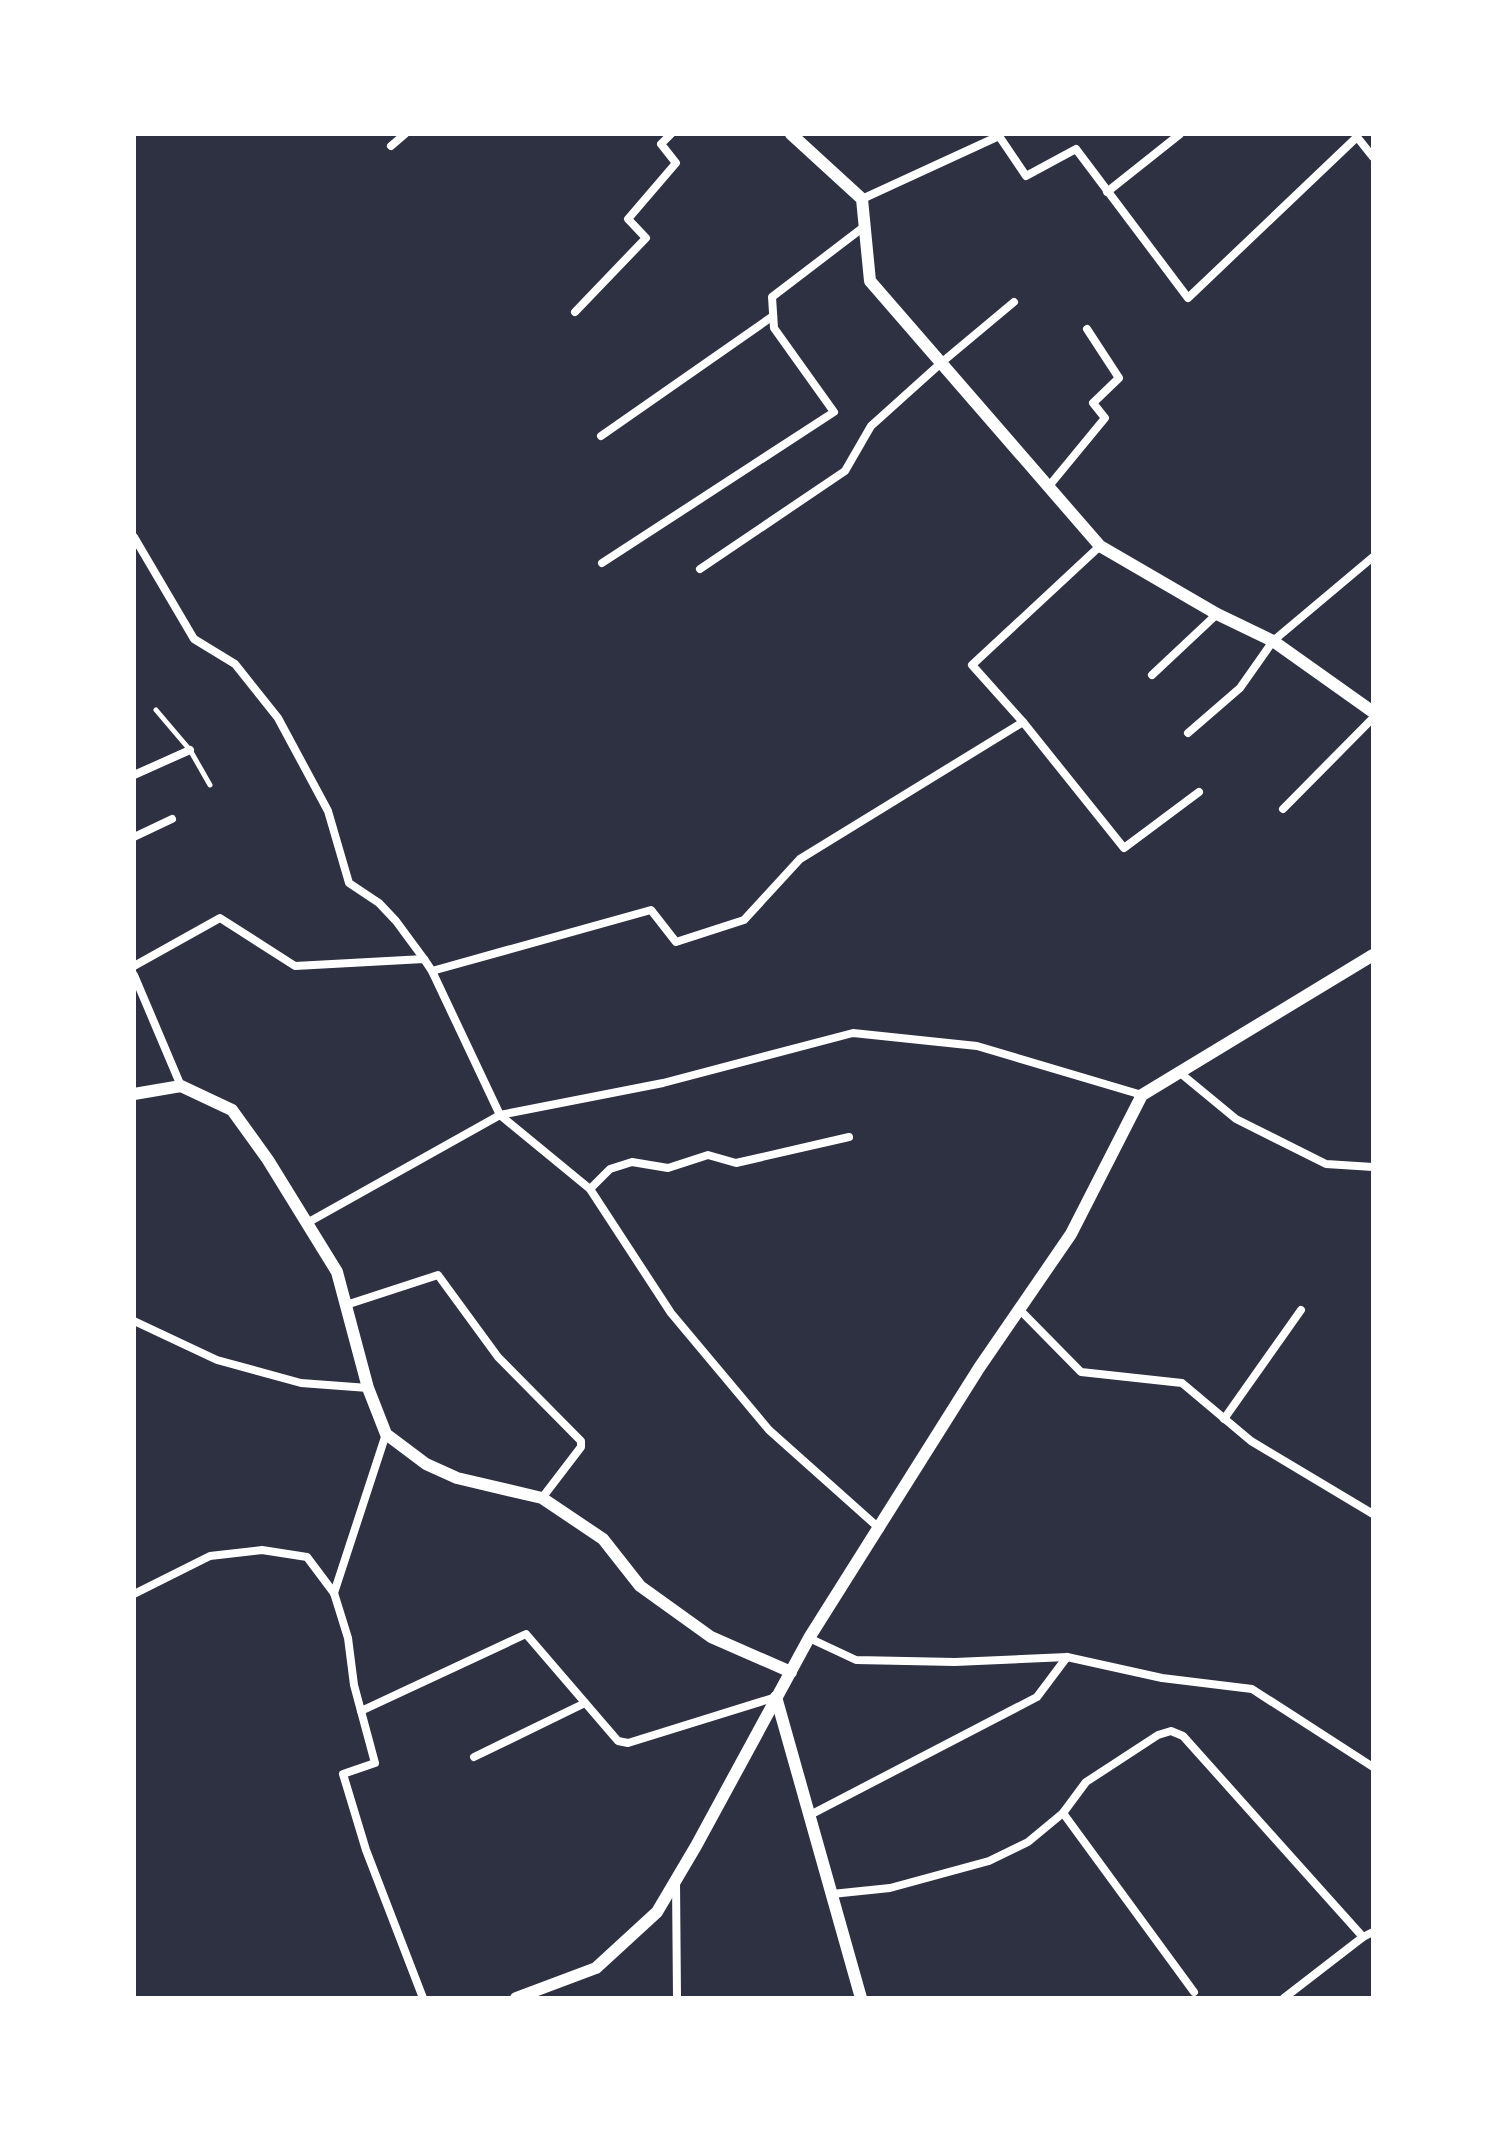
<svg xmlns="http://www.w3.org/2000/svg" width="1507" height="2132" font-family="'Source Sans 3',sans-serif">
  <rect width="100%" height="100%" fill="#2d3142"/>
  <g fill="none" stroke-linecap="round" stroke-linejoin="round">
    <polyline stroke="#fff" stroke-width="5" points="156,710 190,750 210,785"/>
    <g stroke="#fff" stroke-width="8">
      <polyline points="999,136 1026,176 1076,149 1188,298 1357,137 1373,157"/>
      <polyline points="391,146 405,134"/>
      <polyline points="1107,192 1180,134"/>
      <polyline points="862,199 999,136 998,134"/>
      <polyline points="575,312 646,238 628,219 676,163 661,144 671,134"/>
      <polyline points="601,436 773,316"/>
      <polyline points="1049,486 1105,418 1093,403 1119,378 1087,329"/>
      <polyline points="134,537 194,639 235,664 278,718 328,811 349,883 379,903 396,921 424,959"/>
      <polyline points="602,563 834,412 774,328 772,297 865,226"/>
      <polyline points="700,569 845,471 871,426 941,363 1014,302"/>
      <polyline points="1152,675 1217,614"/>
      <polyline points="1023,722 1124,848 1199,792"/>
      <polyline points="1188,733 1240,688 1273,641 1373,557"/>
      <polyline points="134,775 190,750"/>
      <polyline points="1283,809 1373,718"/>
      <polyline points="134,837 172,819"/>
      <polyline points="134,966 220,918 295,966 424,959 432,971 500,1115 590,1189 671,1313 769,1430 880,1529"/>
      <polyline points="432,971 651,910 676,942 744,920 800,859 1023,722 972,665 1100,546"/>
      <polyline points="134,975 181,1086"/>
      <polyline points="1179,1072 1236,1119 1326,1164 1373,1167"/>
      <polyline points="590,1189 610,1169 632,1162 668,1168 708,1155 736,1163 849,1137"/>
      <polyline points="307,1223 500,1115 663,1083 853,1033 977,1046 1142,1095"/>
      <polyline points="346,1305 438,1275 498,1357 581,1441 581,1447 542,1498"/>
      <polyline points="1019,1309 1081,1372 1182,1383 1251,1441 1373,1514"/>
      <polyline points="134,1321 217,1360 301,1383 368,1388"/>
      <polyline points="1224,1419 1301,1310"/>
      <polyline points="334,1593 386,1434"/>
      <polyline points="134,1594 210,1556 262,1550 307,1557 334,1593 348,1638 354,1685 375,1763 343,1774 366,1850 423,1998"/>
      <polyline points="809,1638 856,1660 955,1662 1067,1657 1162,1678 1252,1689 1373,1767"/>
      <polyline points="361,1711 526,1634 618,1741 628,1743 776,1697"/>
      <polyline points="474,1757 585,1703"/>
      <polyline points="1063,1813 1194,1992"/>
      <polyline points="810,1815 1037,1697 1067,1657"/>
      <polyline points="676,1881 677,1998"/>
      <polyline points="832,1894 890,1888 989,1861 1028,1842 1063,1813 1086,1782 1158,1735 1171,1731 1183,1736 1363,1937"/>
      <polyline points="1284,1998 1363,1937 1373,1932"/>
    </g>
    <g stroke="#fff" stroke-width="12">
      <polyline points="791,134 862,199 870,281 1100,546 1217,614 1273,641 1373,712"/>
      <polyline points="134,1094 181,1086 232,1110 268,1160 337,1272 368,1388 386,1434 426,1464 457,1478 542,1498 603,1539 640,1586 711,1637 791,1672"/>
      <polyline points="776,1697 861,1998"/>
      <polyline points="516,1998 596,1968 657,1912 696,1846 809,1638 979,1368 1071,1234 1142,1095 1373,955"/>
    </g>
  </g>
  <rect width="1507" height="2132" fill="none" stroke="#ffffff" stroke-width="272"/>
</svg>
